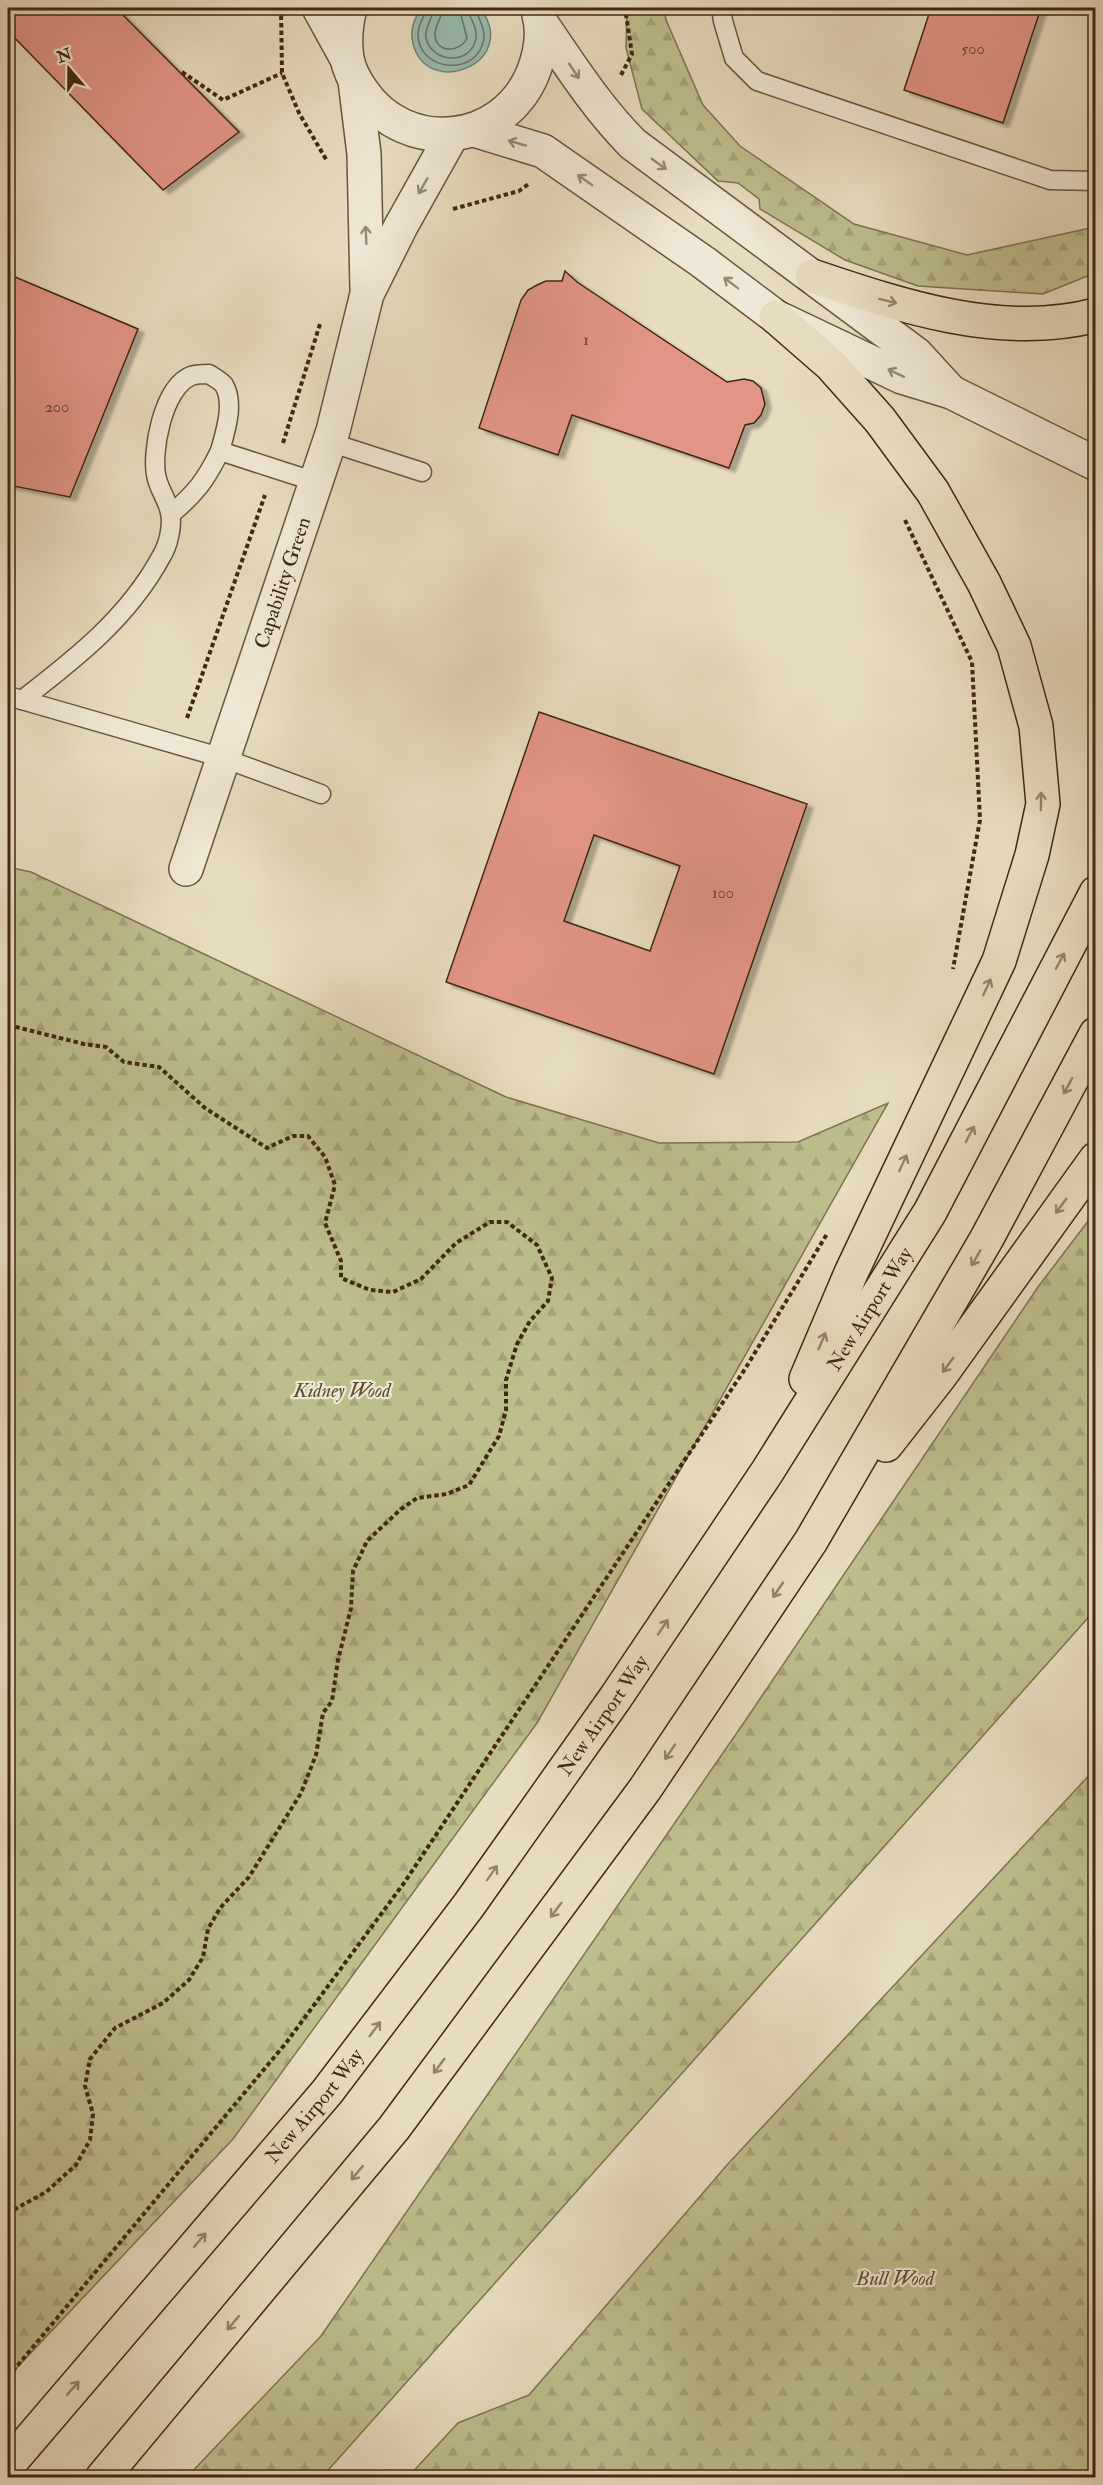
<svg xmlns="http://www.w3.org/2000/svg" width="1103" height="2485" font-family="'IM FELL Double Pica',serif">
  <defs>
    <pattern id="forest-firs" width="22" height="20" patternUnits="userSpaceOnUse" patternTransform="scale(1.5)"><rect width="22" height="20" fill="#bebe8d"/><path d="M5 1l3.5 6h-7zM16 11l3.5 6h-7z" fill="#a4a379"/></pattern>
    <filter id="shadow"><feDropShadow dx="6" dy="4" stdDeviation="1.5" flood-color="#0004"/></filter>
  </defs>
  <rect width="100%" height="100%" fill="#e8dcc0"/>
  <filter id="stains"><feTurbulence type="fractalNoise" baseFrequency=".00333" numOctaves="4"/><feColorMatrix values="0 0 0 0 .2 0 0 0 0 .09 0 0 0 0 .02 0 0 0 .5 -.17"/></filter>
  <radialGradient id="worn" r=".72"><stop offset=".6" stop-color="#630" stop-opacity="0"/><stop offset="1" stop-color="#630" stop-opacity=".3"/></radialGradient>
  <g fill="url(#forest-firs)" stroke="#807250" stroke-width="1.5">
    <polygon points="627,8 664,8 666,20 703,105 740,146 854,224 967,255 1095,227 1095,273 1043,294 918,286 845,260 760,209 759,199 738,183 718,181 642,109 626,48"/>
    <polygon points="8,867 31,872 506,1097 659,1143 798,1142 888,1103 537,1723 233,2139 8,2377"/>
    <polygon points="1095,1212 1095,1610 322,2477 187,2477 321,2336 745,1721 1038,1287"/>
    <polygon points="1095,1769 1095,2477 408,2477 458,2423 529,2395 727,2165"/>
  </g>
  <path fill="#97bcb0" stroke="#758071" stroke-width="1.5" d="M423 8H480C523 64 421 103 412 38 411 27 415 15 423 8Z"/>
  <g fill="none" stroke-linecap="round" stroke-linejoin="round">
    <g stroke="#6c7261" stroke-width="1.5">
      <path d="M426 8C425 17 418 24 418 34 418 73 479 77 484 38 485 26 477 18 476 8"/>
      <path d="M434 8C433 19 424 26 426 38 432 64 472 65 476 38 478 26 469 19 468 8"/>
      <path d="M443 8C442 18 434 26 435 36 437 54 461 52 467 38L459 8"/>
    </g>
  </g>
  <g fill="#e29586" stroke="#412712" stroke-width="1.5" fill-rule="evenodd" filter="url(#shadow)">
    <polygon points="17,8 116,8 239,132 163,190 8,31"/>
    <polygon points="931,8 1041,8 1003,123 904,90"/>
    <polygon points="565,271 577,282 727,382 744,379 753,381 761,388 765,404 761,415 754,423 745,425 729,468 572,415 558,455 479,428 521,300 528,290 537,285 546,281 562,281"/>
    <polygon points="8,274 138,329 70,497 8,485"/>
    <path d="M539 712 807 804 714 1074 446 982ZM594 835 680 866 650 951 564 921Z"/>
  </g>
  <g fill="none" stroke-linecap="round" stroke-linejoin="round">
    <g stroke="#6b543e" stroke-width="21">
      <g id="lane">
        <polyline points="721,8 723,21 734,58 757,81 1050,180 1096,181"/>
        <polyline points="329,442 422,472"/>
        <path d="M171 514C195 494 206 480 220 451"/>
        <polyline points="8,696 223,758 321,794"/>
        <path d="M22 700C75 659 128 618 161 557 168 546 173 526 170 513 168 501 160 491 157 479 150 454 163 387 191 376 196 374 203 374 209 374 213 377 221 381 224 385 235 404 225 432 220 451L316 482"/>
      </g>
    </g>
    <g stroke="#6b543e" stroke-width="36">
      <g id="street">
        <polyline points="319,8 346,57"/>
        <path d="M350 8C346 24 344 40 347 58 349 70 355 81 362 91 406 156 503 146 533 73 540 55 544 34 539 15"/>
        <path d="M541 23C570 65 597 108 633 144L916 354 950 391"/>
        <polyline points="355,81 364,154 367,289"/>
        <polyline points="474,130 543,151 703,262 776,317 902,377 951,392 1096,464"/>
        <path id="s1" d="M186 869 333 431 367 294 401 226 452 135"/>
      </g>
    </g>
    <g stroke="#412712" stroke-width="36">
      <g id="highway">
        <path d="M812 276C901 306 1001 340 1096 315"/>
        <polyline points="776,317 831,365 880,420 933,492 984,583 1014,646 1036,726 1043,804 1032,855 999,961 851,1273 806,1379"/>
        <polyline points="886,1445 940,1376 1096,1159"/>
        <path id="s2" d="M8 2465 327 2092 469 1905 616 1697 767 1472 930 1212 1096 893"/>
        <polyline points="102,2478 394,2128 645,1789 811,1541 987,1238 1096,1034"/>
      </g>
    </g>
    <g stroke="#412712" stroke-width="4" stroke-dasharray="4.5 3" stroke-linecap="butt">
      <polyline points="281,8 282,73 299,113 327,161"/>
      <polyline points="182,72 223,100 282,73"/>
      <polyline points="621,75 632,54 625,8"/>
      <polyline points="453,209 519,191 530,183"/>
      <polyline points="283,443 320,324"/>
      <polyline points="905,520 972,662 980,820 953,969"/>
      <polyline points="187,718 265,495"/>
      <polyline points="8,1025 84,1044 106,1047 124,1062 159,1067 205,1108 267,1148 293,1136 308,1136 325,1157 335,1185 325,1223 341,1261 341,1278 370,1290 393,1292 421,1279 456,1243 490,1222 507,1222 537,1245 552,1278 548,1301 530,1321 517,1344 506,1380 506,1410 499,1436 469,1485 447,1494 417,1498 401,1509 367,1541 353,1571 351,1608 338,1660 332,1701 323,1713 316,1755 301,1793 249,1877 220,1908 208,1929 203,1957 189,1980 163,2003 115,2028 90,2059 85,2086 93,2114 90,2140 76,2165 46,2192 8,2213"/>
      <polyline points="8,2377 286,2043 404,1883 745,1369 827,1234"/>
    </g>
    <use href="#lane" stroke="#f0e8d6" stroke-width="18"/>
    <use href="#street" stroke="#f0e8d6" stroke-width="33"/>
    <use href="#highway" stroke="#e8dcc0" stroke-width="33"/>
  </g>
  <defs><path id="oneway-shaft" d="M-6 0H5M1.5-3L5.5 0L1.5 3" fill="none" stroke-width="1.6" stroke-linecap="round" stroke-linejoin="round" transform="scale(1.5)"/></defs>
  <g stroke="#988874">
    <use href="#oneway-shaft" transform="translate(574 71) rotate(56)"/>
    <use href="#oneway-shaft" transform="translate(517 143) rotate(-164)"/>
    <use href="#oneway-shaft" transform="translate(659 164) rotate(36)"/>
    <use href="#oneway-shaft" transform="translate(585 180) rotate(-145)"/>
    <use href="#oneway-shaft" transform="translate(423 186) rotate(120)"/>
    <use href="#oneway-shaft" transform="translate(366 235) rotate(-92)"/>
    <use href="#oneway-shaft" transform="translate(731 283) rotate(-143)"/>
    <use href="#oneway-shaft" transform="translate(896 373) rotate(-155)"/>
  </g>
  <g stroke="#948269">
    <use href="#oneway-shaft" transform="translate(888 301) rotate(14)"/>
    <use href="#oneway-shaft" transform="translate(1041 801) rotate(-89)"/>
    <use href="#oneway-shaft" transform="translate(1060 961) rotate(-62)"/>
    <use href="#oneway-shaft" transform="translate(987 987) rotate(-65)"/>
    <use href="#oneway-shaft" transform="translate(1068 1086) rotate(118)"/>
    <use href="#oneway-shaft" transform="translate(970 1134) rotate(-62)"/>
    <use href="#oneway-shaft" transform="translate(903 1163) rotate(-65)"/>
    <use href="#oneway-shaft" transform="translate(1061 1206) rotate(126)"/>
    <use href="#oneway-shaft" transform="translate(976 1258) rotate(120)"/>
    <use href="#oneway-shaft" transform="translate(822 1341) rotate(-67)"/>
    <use href="#oneway-shaft" transform="translate(948 1365) rotate(126)"/>
    <use href="#oneway-shaft" transform="translate(778 1590) rotate(124)"/>
    <use href="#oneway-shaft" transform="translate(663 1627) rotate(-56)"/>
    <use href="#oneway-shaft" transform="translate(670 1752) rotate(124)"/>
    <use href="#oneway-shaft" transform="translate(492 1873) rotate(-55)"/>
    <use href="#oneway-shaft" transform="translate(556 1910) rotate(127)"/>
    <use href="#oneway-shaft" transform="translate(375 2029) rotate(-53)"/>
    <use href="#oneway-shaft" transform="translate(439 2066) rotate(127)"/>
    <use href="#oneway-shaft" transform="translate(357 2173) rotate(130)"/>
    <use href="#oneway-shaft" transform="translate(200 2240) rotate(-49)"/>
    <use href="#oneway-shaft" transform="translate(233 2323) rotate(130)"/>
    <use href="#oneway-shaft" transform="translate(73 2388) rotate(-49)"/>
  </g>
  <g text-anchor="middle" dominant-baseline="central" stroke-width="4.5" stroke-linejoin="round" paint-order="stroke">
    <g font-size="16" fill="#69422f">
      <text x="973" y="49">500</text>
      <text x="586" y="340">1</text>
      <text x="57" y="407">200</text>
      <text x="723" y="893">100</text>
    </g>
    <g font-size="20" fill="#412712" stroke="#f0e8d6">
      <text stroke="none"><textPath href="#s1" startOffset="302">Capability Green</textPath></text>
      <text stroke="none"><textPath href="#s2" startOffset="1444">New Airport Way</textPath></text>
      <text stroke="none"><textPath href="#s2" startOffset="958">New Airport Way</textPath></text>
      <text stroke="none"><textPath href="#s2" startOffset="472">New Airport Way</textPath></text>
    </g>
    <g font-size="20" font-style="italic" fill="#604d31" stroke="#f0e8d6">
      <text x="342" y="1390">Kidney Wood</text>
      <text x="895" y="2278">Bull Wood</text>
    </g>
  </g>
  <rect width="1103" height="2485" fill="none" stroke="#e8dcc0" stroke-width="30"/>
  <rect x="9" y="9" width="1085" height="2467" fill="none" stroke="#412712" stroke-width="3"/>
  <rect x="15" y="15" width="1073" height="2455" fill="none" stroke="#412712" stroke-width="1.5"/>
  <g transform="translate(69 69) rotate(340)" stroke="#f0e8d6" stroke-width="4.5" paint-order="stroke">
  <path d="M0-4.5L10 22L0 15L-10 22Z" fill="#412712"/>
  <text y="-9" font-size="16" font-weight="bold" text-anchor="middle" fill="#412712">N</text>
  </g>
  <rect width="100%" height="100%" filter="url(#stains)"/>
  <rect width="100%" height="100%" fill="url(#worn)"/>
</svg>
